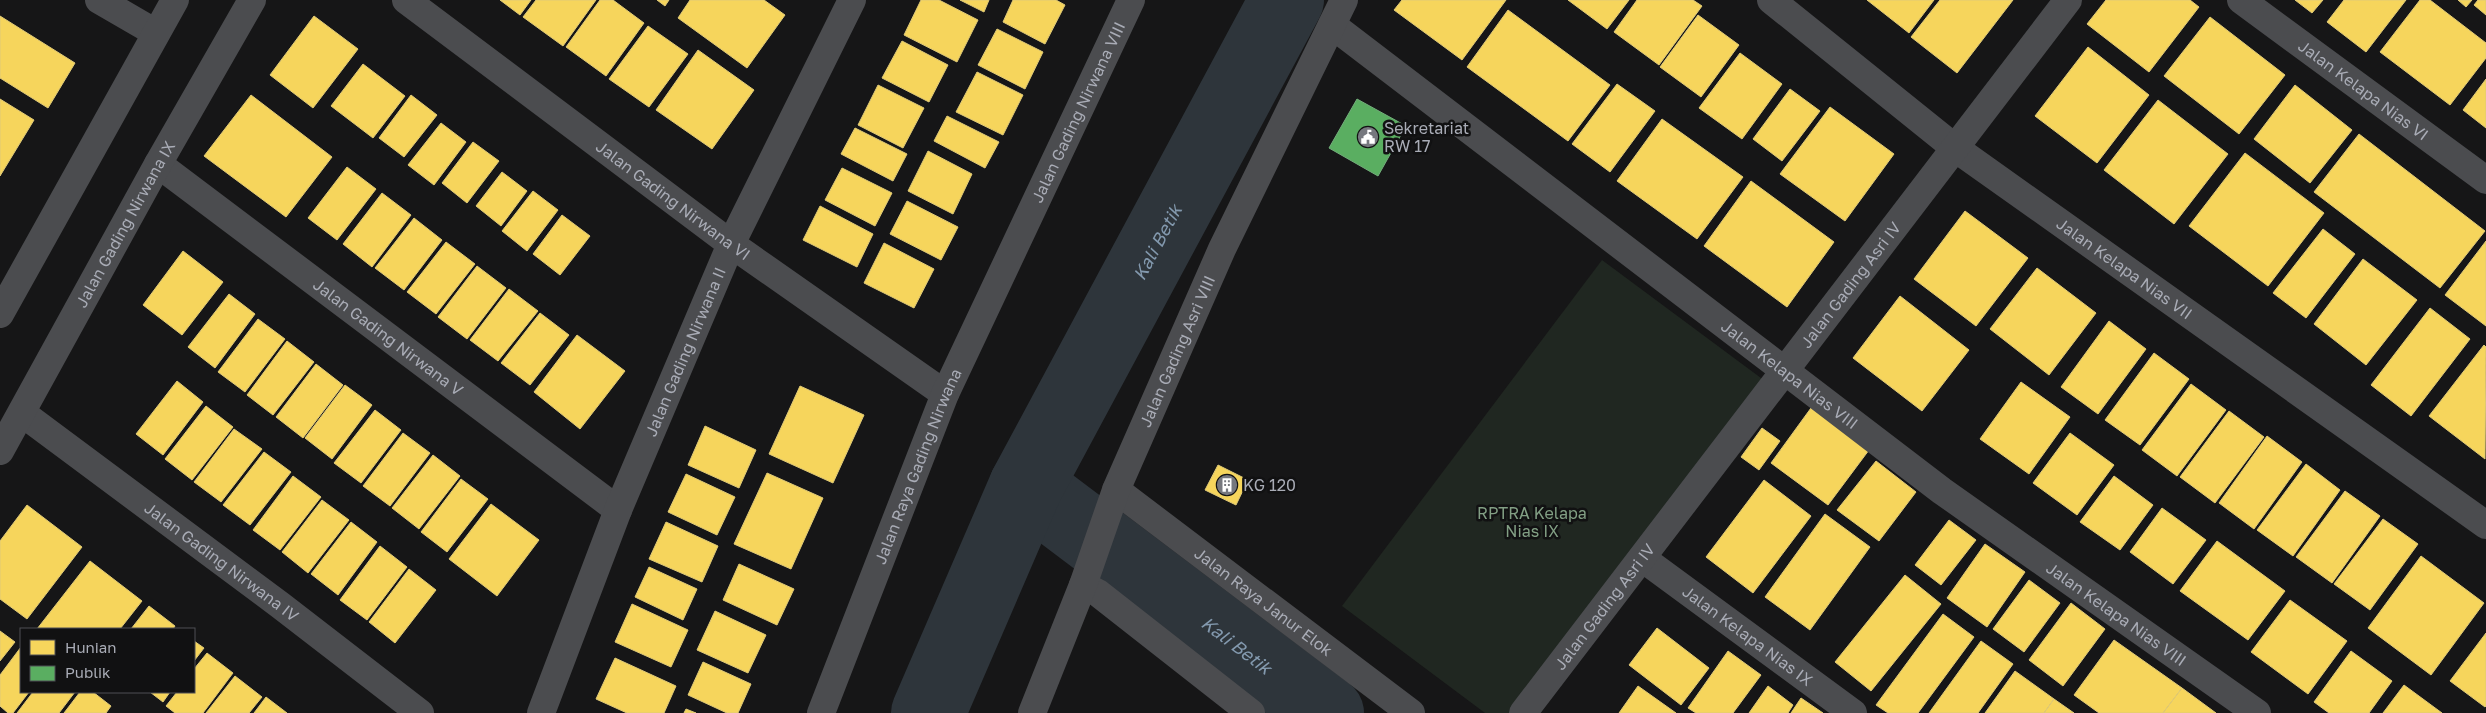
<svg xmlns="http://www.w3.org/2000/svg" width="2486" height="713" font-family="'Golos Text',sans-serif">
  <rect width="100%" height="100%" fill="#161617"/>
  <polygon fill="#202721" points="1602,260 1765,381 1516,713 1485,713 1342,606"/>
  <g fill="#f6d55c" stroke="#dfc977">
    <polygon points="500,0 531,0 520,15"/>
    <polygon points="536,0 596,0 563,46 523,17"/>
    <polygon points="600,0 613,0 644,23 606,76 566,47"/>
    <polygon points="657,0 669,0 665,6"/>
    <polygon points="690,0 764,0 785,15 747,68 678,18"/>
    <polygon points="921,0 939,0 978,20 957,62 904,35"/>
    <polygon points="960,0 989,0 984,12"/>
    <polygon points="1013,0 1056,0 1065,5 1045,44 1003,22"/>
    <polygon points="1402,0 1506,0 1462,60 1394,10"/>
    <polygon points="1568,0 1629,0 1607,29"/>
    <polygon points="1637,0 1693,0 1702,6 1659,65 1614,32"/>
    <polygon points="1867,0 1934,0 1909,33"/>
    <polygon points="1940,0 2013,0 1957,73 1911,37"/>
    <polygon points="2106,0 2190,0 2199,7 2149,72 2087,24"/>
    <polygon points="2295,0 2323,0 2312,13"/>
    <polygon points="2344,0 2406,0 2366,52 2327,22"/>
    <polygon points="2420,0 2430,0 2486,43 2486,58 2450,105 2380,52"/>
    <polygon points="2458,0 2472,0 2466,7"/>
    <polygon points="2478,0 2486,0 2486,15 2474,5"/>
    <polygon points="1508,10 1610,85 1568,141 1467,67"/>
    <polygon points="1698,15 1739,45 1701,97 1660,67"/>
    <polygon points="0,16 75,63 48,108 0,78"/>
    <polygon points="314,16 358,49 313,108 270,75"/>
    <polygon points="2210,17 2285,75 2239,134 2164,76"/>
    <polygon points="648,26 688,54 649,107 609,79"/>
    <polygon points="997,29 1043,52 1025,89 978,65"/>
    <polygon points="902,41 948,65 929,102 882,78"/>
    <polygon points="2088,47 2149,95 2097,163 2035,116"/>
    <polygon points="698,50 754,90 712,149 656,110"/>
    <polygon points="1740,53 1782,84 1742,139 1699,108"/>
    <polygon points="363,64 405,96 373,138 331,106"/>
    <polygon points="977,72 1023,95 1003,135 956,112"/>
    <polygon points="2486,79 2486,128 2463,110"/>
    <polygon points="1617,84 1655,111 1610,172 1572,144"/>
    <polygon points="878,85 924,108 903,148 858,125"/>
    <polygon points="2295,85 2352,130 2310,183 2254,139"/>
    <polygon points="1790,89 1820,111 1782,161 1753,139"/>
    <polygon points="251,95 332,157 286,217 204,156"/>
    <polygon points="411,95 437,115 404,157 379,138"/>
    <polygon points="0,99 34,120 0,176"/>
    <polygon points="2158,100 2228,154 2174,224 2104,170"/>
    <polygon points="1830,107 1894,154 1845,221 1780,174"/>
    <polygon points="947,116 999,142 985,168 934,141"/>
    <polygon points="1662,119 1743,177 1697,239 1617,181"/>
    <polygon points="441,123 466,142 434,185 408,165"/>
    <polygon points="855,128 907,154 893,181 841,154"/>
    <polygon points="2359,134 2485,231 2440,288 2314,192"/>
    <polygon points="473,142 499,161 467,203 442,183"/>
    <polygon points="928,151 972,174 953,214 908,191"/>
    <polygon points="2245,153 2324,213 2268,286 2189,226"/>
    <polygon points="347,167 376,189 337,240 308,218"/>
    <polygon points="842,168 892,193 875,226 825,200"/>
    <polygon points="502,172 527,191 501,226 476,206"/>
    <polygon points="1751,181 1834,242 1787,307 1704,246"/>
    <polygon points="533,191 558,210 527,251 502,231"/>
    <polygon points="382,193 411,215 372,267 343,244"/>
    <polygon points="907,201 958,227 941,260 890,234"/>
    <polygon points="820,206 873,234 857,267 803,240"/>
    <polygon points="1965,211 2028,258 1976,326 1914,279"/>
    <polygon points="562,215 590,236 560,275 533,254"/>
    <polygon points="414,218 442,240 404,290 375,268"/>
    <polygon points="2323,229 2355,254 2306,318 2273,293"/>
    <polygon points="2486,241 2486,326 2445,295"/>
    <polygon points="446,242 475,264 436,314 407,292"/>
    <polygon points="884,243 934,269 914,308 864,283"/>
    <polygon points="183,251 223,282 182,335 143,305"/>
    <polygon points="2363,259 2417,300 2366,365 2314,324"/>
    <polygon points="477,266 506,288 467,339 438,317"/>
    <polygon points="2037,268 2096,313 2049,375 1990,329"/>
    <polygon points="509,289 538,311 498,361 470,340"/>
    <polygon points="229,294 255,314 215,368 188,347"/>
    <polygon points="1900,296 1969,350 1922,411 1853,358"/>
    <polygon points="2430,308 2470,339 2411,416 2371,385"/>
    <polygon points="540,313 569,335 530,385 501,363"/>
    <polygon points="258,319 285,339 245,392 218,372"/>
    <polygon points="2109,321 2146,349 2098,414 2061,387"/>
    <polygon points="577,335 625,371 580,429 534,392"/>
    <polygon points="287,341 314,362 273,415 247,395"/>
    <polygon points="2484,345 2486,347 2485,459 2429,416"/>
    <polygon points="2154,353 2189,379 2140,445 2105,420"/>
    <polygon points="316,364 343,385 303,438 276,417"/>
    <polygon points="177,381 203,402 163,455 136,434"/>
    <polygon points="2021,382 2070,417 2029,474 1980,439"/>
    <polygon points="2191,384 2226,410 2177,476 2142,450"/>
    <polygon points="345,385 372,405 332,459 305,438"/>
    <polygon points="800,386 864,415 833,483 769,454"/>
    <polygon points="206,406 233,427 192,480 165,459"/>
    <polygon points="1811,408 1869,450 1828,505 1771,463"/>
    <polygon points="375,410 401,430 361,483 334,463"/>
    <polygon points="2229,411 2264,437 2215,503 2180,477"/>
    <polygon points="705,426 756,450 739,488 688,465"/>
    <polygon points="1762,428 1780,441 1759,470 1741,457"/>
    <polygon points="234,429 262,449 221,502 194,482"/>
    <polygon points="403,433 430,453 390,506 363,486"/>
    <polygon points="2070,433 2114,465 2077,515 2033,483"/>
    <polygon points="2267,436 2302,462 2254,529 2219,503"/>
    <polygon points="264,452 291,472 250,525 223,505"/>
    <polygon points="433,455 460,476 419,529 392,508"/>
    <polygon points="1876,461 1916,492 1879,541 1837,510"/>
    <polygon points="2306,464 2340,490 2293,556 2257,530"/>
    <polygon points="1218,465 1248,480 1236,505 1205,490"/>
    <polygon points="767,473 823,498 791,569 734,544"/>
    <polygon points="686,474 735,497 717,535 668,512"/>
    <polygon points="293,476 321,497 280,550 253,530"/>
    <polygon points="2114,476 2153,505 2120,550 2080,522"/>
    <polygon points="461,479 488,499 447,552 421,532"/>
    <polygon points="1764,480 1811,516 1753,593 1706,557"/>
    <polygon points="2345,491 2380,516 2332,583 2296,557"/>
    <polygon points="322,500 349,520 308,573 282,552"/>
    <polygon points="491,504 539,540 497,596 449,559"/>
    <polygon points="27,505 82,547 27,619 0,599 0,541"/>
    <polygon points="2162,508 2206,540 2173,584 2130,552"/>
    <polygon points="1825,514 1870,547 1810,630 1765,597"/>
    <polygon points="2383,519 2418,544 2370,610 2334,584"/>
    <polygon points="1949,520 1976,540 1941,585 1915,565"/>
    <polygon points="351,522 377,542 338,595 311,574"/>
    <polygon points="666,522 718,546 702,582 649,559"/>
    <polygon points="2217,541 2285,591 2248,640 2180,591"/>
    <polygon points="1985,544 2025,572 1987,627 1947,598"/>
    <polygon points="380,546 407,567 367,620 340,600"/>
    <polygon points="2421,556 2484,603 2431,675 2368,628"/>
    <polygon points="90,561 142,601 120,629 37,629"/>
    <polygon points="739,564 794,589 777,625 723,600"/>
    <polygon points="649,567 697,589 683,620 635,597"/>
    <polygon points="409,569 436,590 395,643 369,622"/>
    <polygon points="1905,575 1941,604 1871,691 1835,662"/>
    <polygon points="2029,580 2060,603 2024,652 1993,629"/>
    <polygon points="2290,600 2347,641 2308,694 2251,652"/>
    <polygon points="2071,603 2105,629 2063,686 2029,660"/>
    <polygon points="632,604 688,630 671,667 615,642"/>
    <polygon points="149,606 175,626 173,629 131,629"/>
    <polygon points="715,611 766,635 748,673 697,650"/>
    <polygon points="1943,614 1974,637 1918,713 1888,713 1876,705"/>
    <polygon points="1657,628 1709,668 1681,705 1629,665"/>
    <polygon points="0,631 15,642 0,661"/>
    <polygon points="2486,633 2486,706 2485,707 2450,681"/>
    <polygon points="2114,640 2182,688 2163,713 2099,713 2074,695"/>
    <polygon points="194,641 204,648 194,661"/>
    <polygon points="1981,641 2013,664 1978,713 1929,713"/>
    <polygon points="21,647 21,692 29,692 13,713 8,713 0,706 0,675"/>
    <polygon points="1728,651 1761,675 1733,713 1696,713 1688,708"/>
    <polygon points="2351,651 2392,681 2369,713 2329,713 2314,702"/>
    <polygon points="207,653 233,673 203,713 175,713 166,706 177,692 194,692 194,669"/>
    <polygon points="615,658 676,686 664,713 627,713 596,699"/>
    <polygon points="703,662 751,684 738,713 727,713 688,695"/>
    <polygon points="2015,671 2054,699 2044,713 1985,713"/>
    <polygon points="235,676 262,697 249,713 206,713"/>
    <polygon points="2404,685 2442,713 2383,713"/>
    <polygon points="1638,686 1676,713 1619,713"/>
    <polygon points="1768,686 1793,705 1788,713 1749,713"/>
    <polygon points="2182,688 2216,713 2163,713"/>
    <polygon points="33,692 75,692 59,713 17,713"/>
    <polygon points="80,692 93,692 111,706 106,713 64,713"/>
    <polygon points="150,692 170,692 163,702"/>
    <polygon points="266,697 287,713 254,713"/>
    <polygon points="1801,698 1823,713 1791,713"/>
    <polygon points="2054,699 2074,713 2044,713"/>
    <polygon points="686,709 696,713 684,713"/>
  </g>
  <polygon fill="#5aae61" stroke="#72ad7a" points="1357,99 1406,126 1378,176 1329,148"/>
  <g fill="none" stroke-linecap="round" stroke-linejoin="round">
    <g stroke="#2e353b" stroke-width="74">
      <path id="s1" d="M1026 486 1327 713"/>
      <path id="s2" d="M928 713 1026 486 1287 0"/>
    </g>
    <g stroke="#4b4c4f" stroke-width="28">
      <polyline points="99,0 156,33"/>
      <path id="s3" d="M406 0 731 244 945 394"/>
      <path id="s4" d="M1771 0 1955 148 2486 525"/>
      <path id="s5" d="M2241 0 2486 180"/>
      <path id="s6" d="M1332 25 1942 491 2257 713"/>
      <path id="s7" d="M158 164 618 510"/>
      <polyline points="0,314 175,0"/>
      <path id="s8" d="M22 413 280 605 420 713"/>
      <path id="s9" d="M0 451 158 164 252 0"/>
      <path id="s10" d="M1116 490 1411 713"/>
      <path id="s11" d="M1642 558 1853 713"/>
      <polyline points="1083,585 1098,593 1251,713"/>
      <path id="s12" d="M541 713 618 510 731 244 852 0"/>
      <path id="s13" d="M821 713 945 394 1131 0"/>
      <path id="s14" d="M1032 713 1083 585 1116 490 1222 249 1344 0"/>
      <path id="s15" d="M1523 713 2068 0"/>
    </g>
  </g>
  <defs>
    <g id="civic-disc" transform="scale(1.125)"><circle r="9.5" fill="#76787e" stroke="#111112"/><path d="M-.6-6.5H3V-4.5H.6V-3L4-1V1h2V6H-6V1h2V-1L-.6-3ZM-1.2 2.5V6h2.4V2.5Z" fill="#fff"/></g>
    <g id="building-disc" transform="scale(1.125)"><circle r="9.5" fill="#76787e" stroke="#111112"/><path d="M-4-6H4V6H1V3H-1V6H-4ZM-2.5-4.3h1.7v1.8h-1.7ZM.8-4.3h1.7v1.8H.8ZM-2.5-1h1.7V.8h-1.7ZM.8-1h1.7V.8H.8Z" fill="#fff"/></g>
  </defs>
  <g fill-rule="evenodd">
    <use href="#civic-disc" x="1368" y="137"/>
    <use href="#building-disc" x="1227" y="485"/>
  </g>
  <g text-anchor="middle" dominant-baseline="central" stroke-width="5" stroke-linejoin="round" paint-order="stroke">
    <g font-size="16" fill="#a9acb6" stroke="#111112">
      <text stroke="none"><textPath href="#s5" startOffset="152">Jalan Kelapa Nias VI</textPath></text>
      <text stroke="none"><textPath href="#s13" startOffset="654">Jalan Gading Nirwana VIII</textPath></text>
      <text stroke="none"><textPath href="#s3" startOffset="334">Jalan Gading Nirwana VI</textPath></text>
      <text stroke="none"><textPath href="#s9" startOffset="259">Jalan Gading Nirwana IX</textPath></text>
      <text stroke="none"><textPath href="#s4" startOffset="444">Jalan Kelapa Nias VII</textPath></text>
      <text stroke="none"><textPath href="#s15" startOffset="539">Jalan Gading Asri IV</textPath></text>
      <text stroke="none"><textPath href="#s7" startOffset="288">Jalan Gading Nirwana V</textPath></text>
      <text stroke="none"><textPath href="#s12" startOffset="389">Jalan Gading Nirwana II</textPath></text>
      <text stroke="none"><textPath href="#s14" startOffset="390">Jalan Gading Asri VIII</textPath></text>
      <text stroke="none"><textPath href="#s6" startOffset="576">Jalan Kelapa Nias VIII</textPath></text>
      <text stroke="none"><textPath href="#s13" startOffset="265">Jalan Raya Gading Nirwana</textPath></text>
      <text stroke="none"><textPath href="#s8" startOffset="249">Jalan Gading Nirwana IV</textPath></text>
      <text stroke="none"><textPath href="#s10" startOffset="185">Jalan Raya Janur Elok</textPath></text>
      <text stroke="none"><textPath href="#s15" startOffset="134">Jalan Gading Asri IV</textPath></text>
      <text stroke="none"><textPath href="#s6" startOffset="981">Jalan Kelapa Nias VIII</textPath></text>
      <text stroke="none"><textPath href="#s11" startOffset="131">Jalan Kelapa Nias IX</textPath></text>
    </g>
    <g font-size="16" fill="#a9acb6" stroke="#111112" text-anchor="start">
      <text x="1384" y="128">Sekretariat<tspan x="1384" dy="18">RW 17</tspan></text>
      <text x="1243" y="485">KG 120</text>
    </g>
    <g font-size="16" fill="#829f84" stroke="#111112">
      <text x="1532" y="513">RPTRA Kelapa<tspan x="1532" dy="18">Nias IX</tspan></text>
    </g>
    <g font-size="18" font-style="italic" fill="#8399ae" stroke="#111112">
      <text stroke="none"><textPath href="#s2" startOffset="524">Kali Betik</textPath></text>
      <text stroke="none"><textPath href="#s1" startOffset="264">Kali Betik</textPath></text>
    </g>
  </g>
  <rect x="20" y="628" width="175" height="65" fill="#111112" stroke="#4e4f54"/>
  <rect x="30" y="640" width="25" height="15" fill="#f6d55c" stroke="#4e4f54"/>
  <text x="65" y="653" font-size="15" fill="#a9acb6">Hunian</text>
  <rect x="30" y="666" width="25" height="15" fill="#5aae61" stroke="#4e4f54"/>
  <text x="65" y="678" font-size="15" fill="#a9acb6">Publik</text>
</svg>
